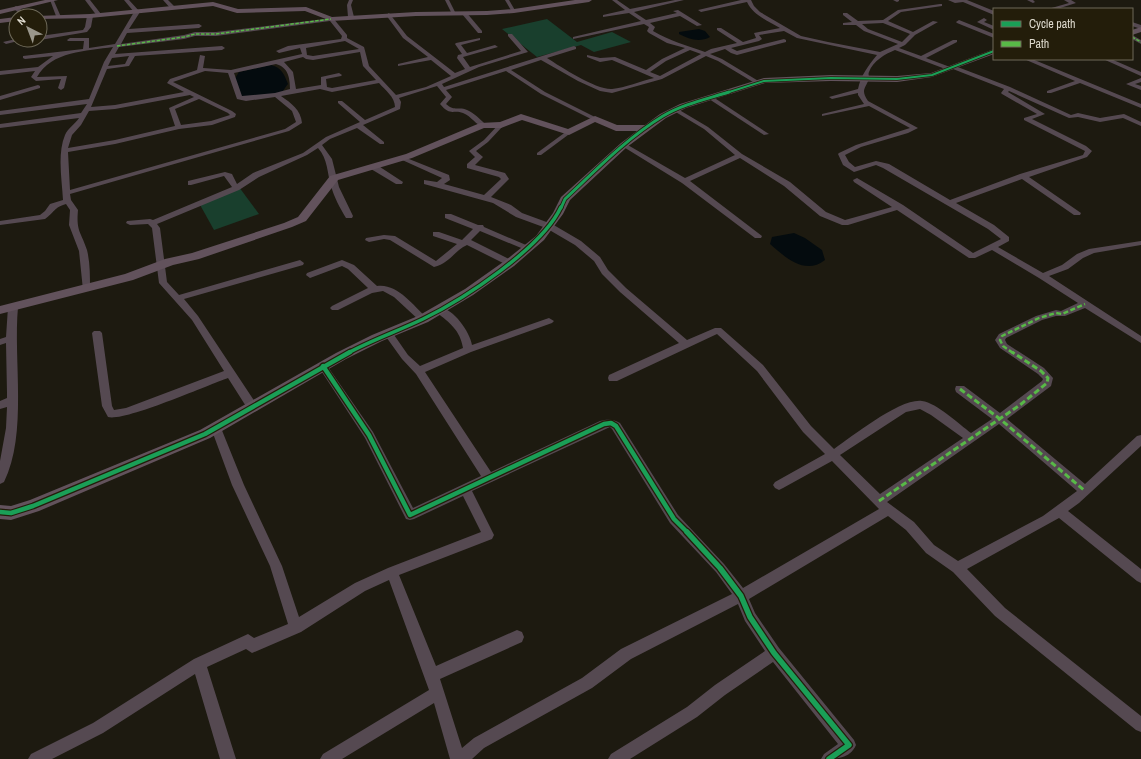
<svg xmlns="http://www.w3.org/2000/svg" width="1141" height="759" font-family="'Archivo Narrow',sans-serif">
  <rect width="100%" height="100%" fill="#1d1a10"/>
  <g fill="#193f2d">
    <polygon points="547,19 577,42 612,32 631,42 594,52 581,45 537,57 502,29"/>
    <polygon points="239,187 259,214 214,230 199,203"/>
  </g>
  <g fill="#040b0e">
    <path d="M699 29 705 31 710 37C699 43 689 39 679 34V32Z"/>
    <path d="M271 65C282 68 284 74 288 84 286 86 284 90 282 92 275 97 246 99 239 95L234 80 239 72Z"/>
    <path d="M794 233 805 238 822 250 825 260C805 276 785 257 770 244L772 237Z"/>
  </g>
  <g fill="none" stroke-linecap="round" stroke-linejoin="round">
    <g fill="#554951" fill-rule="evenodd">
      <polygon points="50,0 54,1 61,17 56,16"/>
      <polygon points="85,0 90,0 101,14 101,16 97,16"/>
      <path d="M124 0H129L140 12 129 29 199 24 202 26 199 28 127 33 121 44 184 35 195 32H216L333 18 347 35V38L364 47 369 66 396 95 426 87 451 76 431 60 398 66V64L428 57 403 38 386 15 389 13 407 36 455 73 465 69 457 58 458 55 462 54 455 44 456 43 480 38V40L461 45 467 53 495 45 498 47 463 57 470 67 521 51 508 36V34H512L528 52 479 67 442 84 444 87 574 46 576 47V49L547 58C561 67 596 90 612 89 625 88 641 81 654 78L612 60 600 62 587 57V55L600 58 615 57 646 70 662 59 685 48 667 43 649 33 647 31 649 27 644 24 573 39V37L641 21 629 13 603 17V15L625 10 612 0H617L630 9 675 0H684L634 12 646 20 677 13 673 11 678 10 702 25 697 26 680 16 650 23 655 27 653 31C670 41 686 45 705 52L711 49 737 43 717 30V28H721L743 42 756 38 754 33 780 28C768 21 753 15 747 2L701 12 698 10 741 0H751L754 6 760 12 801 36 828 42 880 52 898 44 864 31 856 25H843V23L852 22 843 15V13H847L858 21 883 20 898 10 940 4H942V6L901 12 888 21 913 32 933 21 938 22 915 35 905 45 899 48 921 56 953 40H957V42L926 58 950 67 955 66 1010 87 1071 115 1078 113 1100 118 1124 114 1141 122V126L1123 118 1100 122 1078 117 1069 118 1009 91 1008 92 1045 114 1032 119 1086 146 1092 151 1087 157 1029 177 1081 213 1080 215H1074L1022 179 956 203 994 225 1009 237V241L998 247 1043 273 1062 265 1077 254 1089 249 1141 241V245L1094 253 1083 258 1068 269 1049 276 1141 336V343L1085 308 1065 316H1056L1042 320 1006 338 1005 340 1007 344 1044 368 1053 378 1051 386 1007 419 1085 484 1137 436 1141 435V446L1079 503 1068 511 1141 569V583L1137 581 1059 518 967 569 1005 608 1141 716V732L1136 730 995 616 953 572 926 553 906 530 888 516 749 599 755 613 779 648 854 740 856 745C850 759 836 759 821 759L824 754 838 744 773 662 725 695 697 717 630 759H608L611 754 687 707 715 685 765 651 745 621 738 604 631 659 592 688 484 748 472 759H450L434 703 342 759H320L323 754 429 690 389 580 365 591 301 632 252 653 246 649 207 667 236 759H220L195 674 103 733 52 759H28L31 754 93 723 194 659 248 634 254 638 288 624 270 566 232 485 211 428 212 425 216 424 220 425 221 428 244 485 282 566 299 617 355 583 388 568 481 532 463 496 414 519 410 520 406 519 365 438 318 366 320 364H326L373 432 413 508 481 476 416 374 402 359 384 334 386 332H392L408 355 420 366 463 348C460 330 450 323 436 312L434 310 436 308C451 304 470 332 472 345L546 319 549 318 554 321 552 323 471 352 425 372 491 472 600 421C608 419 613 419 620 423L678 515 724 564 743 588 879 509 832 461 783 488 779 490 775 488 773 485 775 482 825 454 803 432 757 371 717 334 617 381H609L608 378 609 375 679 343 620 292 602 274 594 261 575 245 546 228 516 217 493 203 424 184V180L437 182 442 178 400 159V157H404L449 175 450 180 444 184 484 195 501 179 499 177 467 168V164L475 157 469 151 484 140 499 124H503V126L488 142 476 151 483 157 475 165 505 173 509 179 491 197 511 205 522 213 552 224 581 241 600 257 608 270 626 288 687 340 715 328H721L763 365 811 426 834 449C853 436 900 398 922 401 937 403 959 424 971 433L992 419 956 392 955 389 956 386H964L1000 413 1042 381 1043 379 1038 374 1000 348 995 340 999 334 1036 316 1056 310 1061 311 1078 303 1039 278 992 250 975 258H969L897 210 848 225H842L820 216 784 186 740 158 690 181 762 236 761 238H755L682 183 622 146V144H626L685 178 735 155 704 129 674 111 673 110 676 108 708 127 742 154 790 182 826 212 845 220 892 207 854 182 853 180 857 178 903 205 973 253 1001 239 988 229 883 168 876 165 854 172 843 165 838 154 839 153 856 145 910 128 869 106 822 116V114L864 104 858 95V93L832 99 829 97 858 89C861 75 868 66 877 55L797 38 784 31 759 35 762 39 759 41 731 48 737 51 784 39 786 40V42L737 55 731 53 725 49 710 54 722 59 760 82V84L758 85 718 61 706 56 662 79 612 93 600 91 578 81 541 60 511 70 545 92 597 118V120L595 121 541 94 506 71 446 90 452 97 446 104C455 112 459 106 467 110 474 113 480 119 485 124V126C476 127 472 116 463 113 453 109 451 117 440 104L446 97 437 86 399 98 401 102 400 109 363 125 384 142V144H380L357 128 330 139 322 145 332 159 339 187 353 216 352 218H346C340 208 334 197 331 186 327 173 328 159 318 148L307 155 259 177 239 190 157 224 160 228 167 282 179 295 300 260 304 263 303 265 184 299 198 316 257 405 258 408 257 411H249L228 378C208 385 124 422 108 417L102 406 92 333 94 331H100L102 333 112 406 114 410 126 408 224 371 192 320 159 283 152 228 148 224 130 225 126 223 127 221 150 219 153 220 232 187 224 176 191 185H188V181L225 172 232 174 237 184 253 173 303 153 326 137 360 122 338 103V101H342L365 120 395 107C395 97 385 90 379 83L332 92 320 89 281 96C291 103 301 110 302 123L289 131 70 194 71 200 78 210C76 232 81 231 87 250 90 262 90 275 90 288L89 290H83L79 251 69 225 70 210 66 204C53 208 55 212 45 219L0 225V221L40 215 45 211 50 204 63 200C62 180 57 154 65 135 68 128 75 124 79 118L0 128V124L81 113 87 104 0 115V111L89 99 104 62 113 47C87 51 51 51 37 77L67 76 64 88 61 90 58 88 61 79 36 81 31 77 35 71 0 75V71L38 67 53 56 25 59 23 58V56L83 49 84 41H68L67 40 70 38H89V48L115 44 134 12ZM330 21 342 36 341 39 288 46 276 51 279 53 300 48 302 54 231 70 203 68 205 56 200 55 197 70 170 79 167 83 184 92 115 105 91 107 107 69 129 66 135 56 222 50 225 48 222 46 115 54 119 47 184 39 195 36H216ZM883 23 910 34 902 42 868 29 862 24ZM345 41 359 49 313 56 307 55 306 48ZM690 50 701 54 660 76 650 72 666 61ZM895 50 948 70 953 69 1004 89 1001 93 1002 94 1037 114 1024 118V120L1085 151 1083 155 1020 174 950 200 889 164 876 161 855 167 849 162 845 155 861 147 908 133 918 128 868 101C860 89 866 89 869 78 869 76 868 74 869 72 873 61 885 54 895 50ZM360 52 363 66 376 80 332 88 327 87 326 79 341 76 342 75 339 73 321 77V85L296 89 293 72 284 62 303 57 306 59 313 60ZM129 56 125 64 108 66 112 58ZM276 64C288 67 290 78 290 89L275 93 242 96 234 73ZM205 71 228 73 237 99 246 101 275 97 292 111 296 122 285 129 70 190 68 152 115 144 179 129 212 125 235 117 236 114 232 111 173 82ZM190 95 194 97 169 108 175 126 115 140 68 148 72 135 81 125 89 111 115 109ZM199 99 228 113 230 115 211 121 181 125 175 109ZM920 409 931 415 963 438 880 494 840 455 906 412ZM999 424 1077 491 1043 516 958 561 934 545 914 522 887 502ZM610 427 612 429 670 523 716 572 732 594 621 649 582 678 474 738 462 748 440 679 522 642 524 637 522 632 517 630 436 666 399 575 492 539 494 535 472 491Z"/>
      <polygon points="163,0 168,0 176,8 171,9"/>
      <polygon points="349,0 353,0 351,5 354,17 351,19 348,17 347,5"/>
      <polygon points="445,0 449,0 456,14 452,14"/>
      <polygon points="505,0 509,0 516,12 512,12"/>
      <polygon points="893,0 899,0 899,1 897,2"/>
      <polygon points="948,0 967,0 994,11 994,15 963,2 955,3"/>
      <polygon points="1027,0 1033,0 1035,2 1033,3"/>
      <polygon points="1064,0 1071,0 1076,3 1057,9 1048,9 1069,3"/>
      <polygon points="16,6 18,7 28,16 22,16 13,8"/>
      <polygon points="462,12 466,12 482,31 482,33 478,33 462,14"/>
      <polygon points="90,14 93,16 91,27 87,32 40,40 40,36 83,30 85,27 87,16"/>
      <polygon points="984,18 987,20 984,22 994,26 994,30 977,22"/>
      <polygon points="959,20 994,34 994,38 957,23 956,22"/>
      <polygon points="1132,22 1141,25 1141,29 1132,26"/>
      <polygon points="1132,35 1141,40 1141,44 1132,39"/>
      <polygon points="16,39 22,40 6,44 3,42"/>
      <polygon points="1024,59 1032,59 1141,104 1141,108 1080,83 1051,93 1047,93 1047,91 1075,81"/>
      <polygon points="1103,59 1111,59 1141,72 1141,76"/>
      <polygon points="1141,78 1141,82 1135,84 1141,86 1141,90 1126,84"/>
      <polygon points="38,85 40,86 40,88 0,100 0,96"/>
      <polygon points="709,97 713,97 769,134 764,135 709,99"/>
      <polygon points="567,131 572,132 541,155 537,155 537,153"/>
      <polygon points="371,165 377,165 403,182 402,184 396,184 371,169"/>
      <path d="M445 214H451L478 225H483L484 227 533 248 529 250H526L480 231 471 240 513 261 514 263 513 265H507L467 245C454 251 450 263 434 267L390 240 384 239 369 242 365 240 366 238 384 235 395 236 436 261 457 244 433 236V232H439L462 240 473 229 445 218Z"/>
      <path d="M342 260 354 265 377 286C397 283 413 305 426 317L428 319 426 321H420L394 297 383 291 372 293 338 310H332L330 308 332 306 368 288 348 269 342 266 310 278 306 275 307 273Z"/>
      <path d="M13 304 18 307C13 360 28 434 4 482L0 484V461L6 428 7 407 0 409V401L7 398V393L6 343 0 345V339L6 337 8 307Z"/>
    </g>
    <g fill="#62525c" fill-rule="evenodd">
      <polygon points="45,0 58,0 0,14 0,10"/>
      <polygon points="575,0 592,0 589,2 514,13 487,15 416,16 331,21 305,11 237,13 213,6 90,18 40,19 40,16 37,16 90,14 213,2 238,9 306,7 332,17 416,12 487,11 514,9"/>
      <polygon points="16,17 16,21 0,23 0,19"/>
      <polygon points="1141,27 1141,32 1132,35 1132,30"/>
      <polygon points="994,49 994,54 932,77 897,82 831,81 765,83 686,108 666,118 627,147 570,200 563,214 544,240 514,266 473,295 428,322 382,341 346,359 210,438 39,511 11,520 0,519 0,505 11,506 30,500 200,430 336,353 372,335 418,316 465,289 506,260 536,236 553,213 561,197 621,143 637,131 616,131 595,122 569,135 522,120 501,128 484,128 412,158 338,180 306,221 292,227 199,259 173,265 133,280 0,314 0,306 125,274 165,259 192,253 284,223 298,217 330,176 406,154 480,123 500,122 521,114 568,129 595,116 617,125 645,125 660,114 680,104 764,78 831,75 897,76 931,73"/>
    </g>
    <g stroke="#58b947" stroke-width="1.5" stroke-dasharray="3.5 1.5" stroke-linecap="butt">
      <polyline points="1132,37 1141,42"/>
      <polyline points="117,46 184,37 195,34 216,34 331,19"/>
    </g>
    <polyline stroke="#58b947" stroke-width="2.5" stroke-dasharray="5 2.5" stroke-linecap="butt" points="1013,353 1003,346 1000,340 1002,336 1039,318 1056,313 1062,314 1085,304"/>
    <g stroke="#58b947" stroke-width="3" stroke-dasharray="6 3" stroke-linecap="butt">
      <polyline points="960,389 1000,419 1085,491"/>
      <polyline points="879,501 1020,405 1047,383 1048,378 1041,371 1012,352"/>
    </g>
    <g stroke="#231d0a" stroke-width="3.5">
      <polyline id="cycleway-far4" points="726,93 764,81 831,78 897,79 932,75 994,51"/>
    </g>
    <g stroke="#231d0a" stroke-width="4.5">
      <path id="cycleway-far3" d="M561 208 565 199C596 170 627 138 663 116 683 104 707 99 729 92"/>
    </g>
    <g stroke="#231d0a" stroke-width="5.5">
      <path id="cycleway-far2" d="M348 353C372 340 398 331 423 319 464 299 542 248 561 207"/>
    </g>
    <g stroke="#231d0a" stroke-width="7">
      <g id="cycleway-far1">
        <polyline points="323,366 369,435 410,515 604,424 611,423 616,426 674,519 688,533"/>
        <polyline points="0,512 11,513 33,506 205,434 350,352"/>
      </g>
    </g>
    <g stroke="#231d0a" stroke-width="8">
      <polyline id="cycleway" points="687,532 720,568 741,596 750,617 774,653 849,745 829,759"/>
    </g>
    <use href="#cycleway-far4" stroke="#1a9f57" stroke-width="2"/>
    <use href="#cycleway-far3" stroke="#1a9f57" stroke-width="3"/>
    <use href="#cycleway-far2" stroke="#1a9f57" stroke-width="3.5"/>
    <use href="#cycleway-far1" stroke="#1a9f57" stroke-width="4.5"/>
    <use href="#cycleway" stroke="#1a9f57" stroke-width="5.5"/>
  </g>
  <rect x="993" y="8" width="140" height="52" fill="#231d0a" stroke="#6e6958"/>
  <rect x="1001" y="21" width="20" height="6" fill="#1a9f57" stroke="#6e6958"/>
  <text x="1029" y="28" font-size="12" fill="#dedace">Cycle path</text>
  <rect x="1001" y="41" width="20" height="6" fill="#58b947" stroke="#6e6958"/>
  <text x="1029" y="48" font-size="12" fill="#dedace">Path</text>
  <g transform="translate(28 28) rotate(318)"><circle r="19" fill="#231d0a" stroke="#6e6958"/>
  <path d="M0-3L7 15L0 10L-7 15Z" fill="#9a978c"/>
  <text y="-6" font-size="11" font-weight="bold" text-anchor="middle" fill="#dedace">N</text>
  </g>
</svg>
